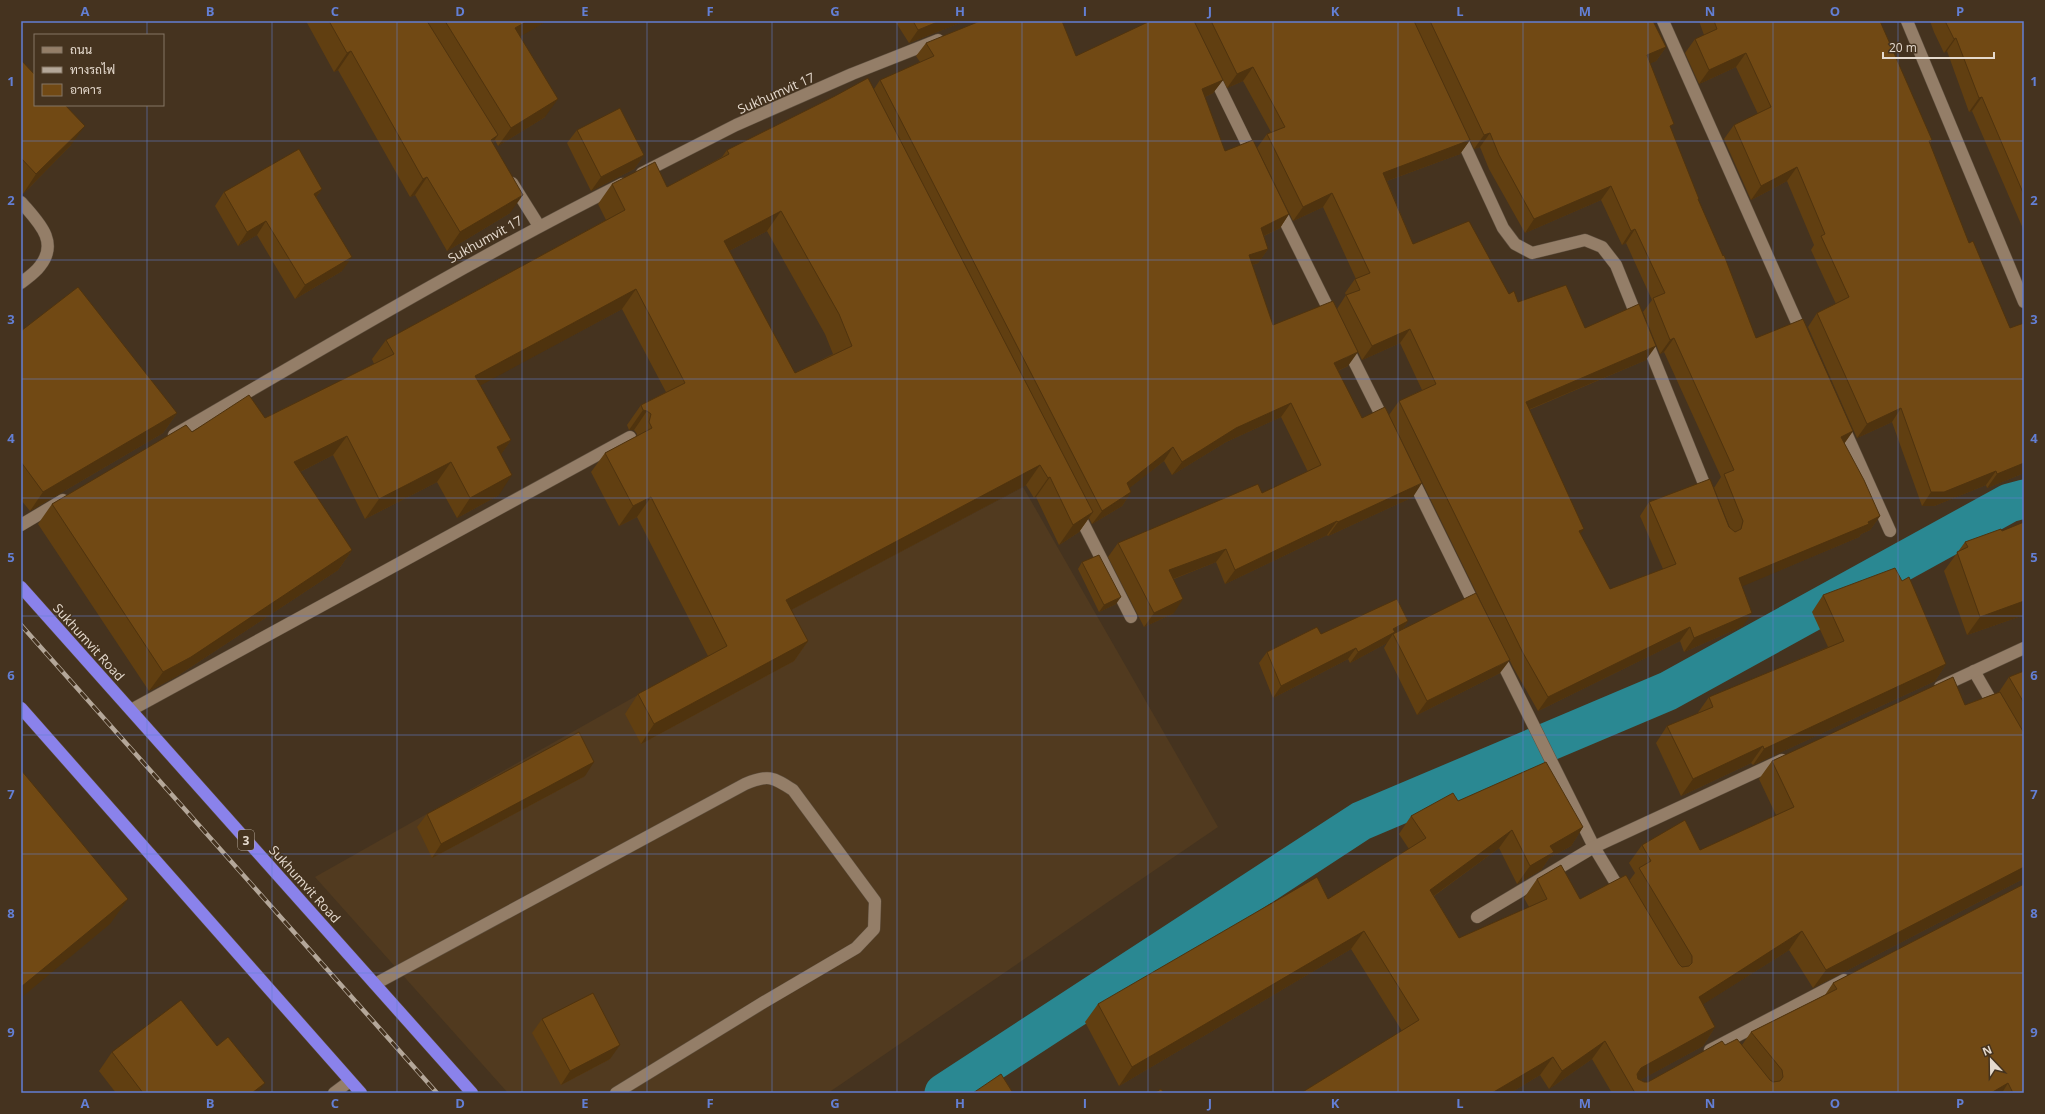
<svg xmlns="http://www.w3.org/2000/svg" width="2045" height="1114" font-family="'Open Sans',Sarabun,sans-serif">
  <rect width="100%" height="100%" fill="#45331f"/>
  <polygon fill="#513a1f" points="1023,487 1218,827 828,1093 508,1093 315,877 755,629"/>
  <g fill="none" stroke-linecap="round" stroke-linejoin="round">
    <polyline stroke="#2a8892" stroke-width="39" points="944,1093 1361,821 1668,691 2009,503 2024,499"/>
    <g stroke="#5f503f" stroke-width="13">
      <g id="lane">
        <polyline points="512,183 539,226"/>
        <path d="M21 202C37 221 60 241 40 266 35 273 27 278 21 283"/>
        <polyline points="131,710 630,437"/>
        <path d="M375 984 745 784C768 774 773 777 793 790L875 901 874 929 856 948 764 1002 616 1093"/>
        <polyline points="334,1093 350,1081"/>
      </g>
    </g>
    <g stroke="#5f503f" stroke-width="13">
      <g id="street">
        <polyline points="1663,21 1803,336"/>
        <polyline points="1907,21 2024,302"/>
        <polyline points="1212,72 1253,156"/>
        <polyline points="1459,133 1503,228 1515,244 1532,253 1585,240 1602,247 1616,265 1709,496"/>
        <polyline points="642,173 736,125 852,74 938,40"/>
        <polyline points="1278,207 1333,318"/>
        <polyline points="1346,345 1385,423"/>
        <polyline points="1842,424 1890,531"/>
        <path d="M174 435C322 349 469 261 622 184"/>
        <polyline points="1411,476 1477,610"/>
        <polyline points="1077,511 1131,617"/>
        <polyline points="21,525 63,500"/>
        <polyline points="1497,652 1594,847 1623,895"/>
        <polyline points="1974,671 1996,709"/>
        <polyline points="1940,687 2024,648"/>
        <polyline points="1477,917 1594,847 1782,760"/>
        <polyline points="1710,1050 1844,980"/>
      </g>
    </g>
    <g stroke="#5f503f" stroke-width="13">
      <g id="highway">
        <polyline points="21,587 472,1093"/>
        <polyline points="21,708 361,1093"/>
      </g>
    </g>
    <use href="#lane" stroke="#947e68" stroke-width="12"/>
    <use href="#street" stroke="#947e68" stroke-width="12"/>
    <use href="#highway" stroke="#8a82eb" stroke-width="12"/>
    <g stroke="#b4a799" stroke-width="4.5">
      <polyline id="rail" points="21,625 437,1093"/>
    </g>
    <use href="#rail" stroke="#45331f" stroke-width="3" stroke-dasharray="9" stroke-linecap="butt"/>
  </g>
  <g fill="#613f11" fill-rule="evenodd">
    <polygon points="306,21 547,21 520,36 545,117 498,146 495,140 493,143 510,213 447,251 415,195 410,197 338,70 334,72"/>
    <polygon points="895,21 965,21 909,43"/>
    <polygon points="1194,21 1414,21 1470,140 1460,154 1387,181 1413,244 1509,294 1518,302 1585,328 1646,360 1529,410 1580,533 1610,589 1663,569 1640,516 1649,502 1730,528 1714,488 1721,477 1664,352 1660,354 1643,312 1652,300 1626,243 1622,245 1601,200 1525,233 1489,169 1480,147 1474,149 1414,21 1653,21 1666,47 1656,61 1650,63 1671,129 1699,199 1698,200 1756,338 1853,431 1844,444 1880,516 1870,530 1861,534 1859,537 1742,586 1743,626 1684,652 1680,641 1538,711 1513,667 1389,415 1399,401 1422,390 1400,343 1362,360 1337,309 1346,295 1345,293 1355,279 1356,279 1323,207 1293,221 1257,148 1267,134 1271,132 1243,81 1227,88"/>
    <polygon points="1699,21 1880,21 1932,140 1930,143 2024,473 1987,488 1986,485 1934,506 1922,506 1892,422 1857,438 1808,327 1817,313 1836,304 1811,250 1814,245 1787,181 1751,200 1724,139 1734,125 1758,114 1736,67 1699,84 1685,53 1695,39 1704,35"/>
    <polygon points="1930,21 2024,21 2024,231 1972,111 1969,112 1947,51 1944,53 1934,32"/>
    <path d="M926 43 1076 56 1223 80 1213 93 1205 97 1225 151 1289 214 1280 228 1264 236 1268 249 1258 263 1252 265 1273 325 1348 366 1338 371 1362 418 1413 497 1328 536 1327 535 1225 584 1216 562 1174 579V613L1144 627 1108 557 1118 543 1262 493 1308 472 1281 417 1226 442 1172 475 1164 461 1129 488 1131 492 1122 506 1092 524 1089 518 1079 532 1059 545 1036 497 1034 498 1026 485 791 610 808 641 794 661 641 744 625 714 638 694 708 656 637 517 619 526 591 472 605 453 636 437 637 434 634 430H629L627 425 641 405 666 392 622 309 480 385 511 440 501 454 499 495 457 518 437 482 365 519 333 455 300 472 352 550 338 570 177 676 149 691 38 524 52 504 192 432 265 418 374 364 372 359 386 340 606 220 598 204 612 184 667 187 722 157 727 150 874 89 880 80 920 62 916 56ZM767 231 825 334 833 354 795 373 729 251Z"/>
    <polygon points="21,60 71,145 23,194 21,192"/>
    <polygon points="577,130 644,155 634,169 591,191 567,143"/>
    <polygon points="322,189 316,197 342,271 295,299 257,235 238,246 215,206 224,192"/>
    <polygon points="21,331 177,413 163,433 30,511 21,500"/>
    <polygon points="2024,522 2024,615 1967,635 1944,571 1965,542 2002,531"/>
    <polygon points="1082,562 1116,604 1099,612 1078,569"/>
    <polygon points="1823,595 1946,664 1935,681 1753,765 1751,763 1681,796 1656,743 1667,726 1697,714 1709,697 1828,647 1812,612"/>
    <polygon points="1408,621 1402,630 1500,673 1417,715 1384,648 1387,643 1350,663 1348,659 1273,698 1259,663 1267,652 1321,634"/>
    <polygon points="2024,671 2024,880 2021,880 1813,988 1789,950 1703,1004 1715,1027 1703,1046 1640,1080 1644,1082 1648,1082 1725,1045 1742,1045 1751,1032 1825,995 1833,983 2024,884 2024,1093 1612,1093 1592,1059 1549,1089 1540,1075 1510,1093 1301,1093 1402,1031 1351,949 1119,1086 1085,1022 1098,1004 1328,899 1409,849 1399,834 1411,816 1458,801 1583,827 1571,846 1549,858 1541,870 1517,884 1499,848 1434,896 1459,938 1529,907 1524,898 1537,879 1580,899 1629,881 1635,873 1629,863 1642,845 1700,850 1776,815 1759,779 1772,761 1965,705 1999,692 2009,677"/>
    <polygon points="585,776 432,858 417,827 427,814"/>
    <polygon points="542,1019 610,1059 561,1085 532,1033"/>
    <polygon points="112,1052 257,1093 116,1093 99,1071"/>
  </g>
  <g fill="#4f330e">
    <polygon points="528,21 547,21 502,47 515,28"/>
    <polygon points="940,21 965,21 909,43 918,30"/>
    <polygon points="1956,38 1947,51 1944,53 1954,39"/>
    <polygon points="1666,47 1656,61 1637,69 1647,55"/>
    <polygon points="351,51 338,70 334,72 347,53"/>
    <polygon points="1746,53 1736,67 1699,84 1709,70"/>
    <polygon points="1253,67 1243,81 1227,88 1237,74"/>
    <polygon points="1223,80 1213,93 1192,103 1202,89"/>
    <polygon points="1982,97 1972,111 1969,112 1979,98"/>
    <polygon points="558,99 545,117 498,146 511,128"/>
    <polygon points="85,126 71,145 23,194 36,174"/>
    <polygon points="1490,133 1480,147 1474,149 1484,135"/>
    <polygon points="498,135 485,154 491,140"/>
    <polygon points="1470,140 1460,154 1373,186 1383,173"/>
    <polygon points="644,155 634,169 591,191 601,177"/>
    <polygon points="1797,167 1787,181 1751,200 1761,186"/>
    <polygon points="427,177 415,195 410,197 423,179"/>
    <polygon points="1611,186 1601,200 1525,233 1534,219"/>
    <polygon points="322,189 312,202 314,194"/>
    <polygon points="1332,193 1323,207 1293,221 1303,207"/>
    <polygon points="523,195 510,213 447,251 460,232"/>
    <polygon points="781,211 767,231 710,261 724,241"/>
    <polygon points="1289,214 1280,228 1251,242 1261,228"/>
    <polygon points="266,221 257,235 238,246 247,232"/>
    <polygon points="1635,229 1626,243 1622,245 1631,231"/>
    <polygon points="1268,249 1258,263 1239,269 1249,255"/>
    <polygon points="352,257 342,271 295,299 305,285"/>
    <polygon points="636,289 622,309 461,396 475,376"/>
    <polygon points="1410,329 1400,343 1362,360 1372,346"/>
    <polygon points="1674,338 1664,352 1660,354 1670,340"/>
    <polygon points="1656,346 1646,360 1516,415 1526,402"/>
    <polygon points="1358,352 1348,366 1324,377 1334,363"/>
    <polygon points="1291,403 1281,417 1226,442 1172,475 1182,462 1236,428"/>
    <polygon points="1901,408 1892,422 1857,438 1867,424"/>
    <polygon points="643,410 647,411 634,430 629,430"/>
    <polygon points="177,413 163,433 30,511 43,492"/>
    <polygon points="1853,431 1843,445 1841,437"/>
    <polygon points="347,436 333,455 280,482 294,462"/>
    <polygon points="511,440 497,460 497,447"/>
    <polygon points="1173,447 1164,461 1118,497 1127,483"/>
    <polygon points="451,462 437,482 365,519 379,499"/>
    <polygon points="2024,463 2024,473 1987,488 1997,474"/>
    <polygon points="1040,465 1026,485 772,620 786,600"/>
    <polygon points="1996,471 1986,485 1934,506 1922,506 1931,492"/>
    <polygon points="512,475 499,495 457,518 470,498"/>
    <polygon points="1050,477 1036,497 1034,498 1048,478"/>
    <polygon points="1422,483 1413,497 1328,536 1338,522"/>
    <polygon points="1131,492 1122,506 1092,524 1102,511"/>
    <polygon points="651,497 637,517 619,526 633,506"/>
    <polygon points="1093,512 1079,532 1059,545 1073,525"/>
    <polygon points="1880,516 1870,530 1861,534 1859,537 1729,592 1739,578"/>
    <polygon points="1337,521 1327,535 1225,584 1235,570"/>
    <polygon points="1584,529 1574,542 1579,531"/>
    <polygon points="1226,549 1216,562 1160,584 1169,570"/>
    <polygon points="352,550 338,570 177,676 149,691 163,672"/>
    <polygon points="1121,597 1116,604 1099,612 1104,605"/>
    <polygon points="1183,599 1174,613 1144,627 1154,613"/>
    <polygon points="2024,601 2024,615 1967,635 1980,617"/>
    <polygon points="1752,613 1743,626 1684,652 1694,638"/>
    <polygon points="1408,621 1400,633 1393,634 1387,643 1350,663 1358,652 1393,629"/>
    <polygon points="1690,627 1680,641 1538,711 1548,697"/>
    <polygon points="808,641 794,661 641,744 654,724"/>
    <polygon points="1356,648 1348,659 1273,698 1281,686"/>
    <polygon points="1510,660 1500,673 1417,715 1427,701"/>
    <polygon points="1946,664 1935,681 1753,765 1764,749"/>
    <polygon points="1763,746 1751,763 1681,796 1693,779"/>
    <polygon points="594,762 585,776 432,858 441,844"/>
    <polygon points="1583,827 1571,846 1549,858 1541,870 1517,884 1530,866 1550,846"/>
    <polygon points="1512,830 1499,848 1417,908 1430,890"/>
    <polygon points="2024,867 2024,880 2021,880 1813,988 1826,970"/>
    <polygon points="128,899 110,924 21,998 21,987"/>
    <polygon points="1364,931 1351,949 1119,1086 1132,1067"/>
    <polygon points="1802,931 1789,950 1686,1015 1699,997"/>
    <polygon points="1715,1027 1703,1046 1631,1085 1641,1068"/>
    <polygon points="1605,1041 1592,1059 1549,1089 1562,1071"/>
    <polygon points="620,1045 610,1059 561,1085 570,1071"/>
    <polygon points="1553,1057 1540,1075 1510,1093 1492,1093"/>
    <polygon points="265,1083 257,1093 252,1093"/>
    <polygon points="2008,1083 2002,1093 1991,1093"/>
  </g>
  <g fill="#714914" stroke="#4f330e" fill-rule="evenodd">
    <polygon points="329,21 427,21 498,135 491,140 523,195 460,232 427,177 423,179 351,51 347,53"/>
    <polygon points="445,21 528,21 515,28 558,99 511,128"/>
    <polygon points="913,21 940,21 918,30"/>
    <polygon points="980,21 1062,21 1076,56 1150,21 1194,21 1223,80 1202,89 1225,151 1253,140 1289,214 1261,228 1268,249 1249,255 1273,325 1333,301 1358,352 1334,363 1362,418 1385,407 1422,483 1338,522 1337,521 1235,570 1226,549 1169,570 1183,599 1154,613 1118,543 1258,484 1262,493 1321,465 1291,403 1236,428 1182,462 1173,447 1127,483 1131,492 1102,511 880,80 934,56 926,43"/>
    <polygon points="1211,21 1414,21 1470,140 1383,173 1413,244 1469,221 1509,294 1514,291 1518,302 1566,285 1585,328 1639,304 1656,346 1526,402 1584,529 1579,531 1610,589 1676,564 1649,502 1710,479 1729,527 1735,532 1741,529 1743,521 1724,474 1734,470 1674,338 1670,340 1653,298 1665,293 1635,229 1631,231 1611,186 1534,219 1499,155 1490,133 1484,135 1430,21 1653,21 1666,47 1647,55 1674,124 1670,126 1699,199 1698,199 1723,256 1724,255 1756,338 1803,319 1853,431 1841,437 1864,480 1880,516 1868,522 1869,524 1739,578 1752,613 1694,638 1690,627 1548,697 1523,653 1399,401 1436,384 1410,329 1372,346 1346,295 1360,290 1355,279 1370,273 1332,193 1303,207 1267,134 1285,127 1253,67 1237,74"/>
    <polygon points="1714,21 1880,21 1932,140 1929,141 1969,243 1973,241 2010,328 2024,323 2024,463 1997,474 1996,471 1944,492 1931,492 1901,408 1867,424 1817,313 1849,297 1821,236 1825,234 1797,167 1761,186 1734,125 1771,107 1746,53 1709,70 1695,39 1717,29"/>
    <polygon points="1945,21 2024,21 2024,195 1982,97 1979,98 1956,38 1954,39"/>
    <polygon points="21,60 35,75 35,105 65,105 85,126 36,174 21,158"/>
    <path d="M868 78 1093 512 1073 525 1050 477 1048 478 1040 465 786 600 808 641 654 724 638 694 727 646 651 497 633 506 605 453 652 428 649 422 651 414 647 411 643 410 641 405 685 383 636 289 475 376 511 440 497 447 512 475 470 498 451 462 379 499 347 436 294 462 352 550 191 657 163 672 52 504 186 425 192 432 249 395 265 418 394 354 386 340 625 210 612 184 655 162 667 187 729 154 727 150 835 96ZM781 211 839 314 852 346 795 373 724 241Z"/>
    <polygon points="620,108 644,155 601,177 577,130"/>
    <polygon points="299,149 322,189 314,194 352,257 305,285 266,221 247,232 224,192"/>
    <polygon points="78,287 177,413 43,492 21,462 21,331"/>
    <polygon points="2024,522 2024,601 1980,617 1957,552 1968,547 1965,542 2001,529 2002,531"/>
    <polygon points="1099,555 1121,597 1104,605 1082,562"/>
    <polygon points="1895,568 1902,581 1909,577 1946,664 1764,749 1763,746 1693,779 1667,726 1713,707 1709,697 1844,641 1823,595"/>
    <polygon points="1476,593 1510,660 1427,701 1393,634"/>
    <polygon points="1397,599 1408,621 1393,629 1395,632 1358,652 1356,648 1281,686 1267,652 1317,627 1321,634"/>
    <polygon points="2024,671 2024,703 2009,677"/>
    <polygon points="1953,677 1965,705 2000,692 2024,733 2024,867 1826,970 1802,931 1699,997 1715,1027 1641,1068 1637,1074 1638,1079 1644,1082 1648,1082 1722,1041 1725,1045 1737,1039 1770,1080 1773,1082 1780,1081 1783,1077 1782,1070 1751,1032 1837,989 1833,983 2024,884 2024,1093 2013,1093 2008,1083 1991,1093 1635,1093 1605,1041 1562,1071 1553,1057 1492,1093 1301,1093 1419,1020 1364,931 1132,1067 1098,1004 1317,877 1328,899 1426,838 1411,816 1453,793 1458,801 1546,762 1583,827 1550,846 1554,852 1530,866 1512,830 1430,890 1459,938 1547,899 1537,879 1561,865 1580,899 1626,875 1679,964 1682,967 1689,966 1692,963 1692,956 1639,868 1651,861 1642,845 1685,820 1700,850 1794,807 1772,761"/>
    <polygon points="579,732 594,762 441,844 427,814"/>
    <polygon points="21,770 128,899 21,987"/>
    <polygon points="593,993 620,1045 570,1071 542,1019"/>
    <polygon points="181,1000 217,1046 228,1037 265,1083 252,1093 143,1093 112,1052"/>
    <polygon points="1001,1074 1013,1093 973,1093"/>
    <polygon points="1161,1089 1164,1093 1154,1093"/>
  </g>
  <path fill="none" stroke="#637fd4" stroke-width="1" stroke-opacity="0.55" d="M147 21V35M272 21V1093M397 21V1093M522 21V1093M647 21V1093M772 21V1093M897 21V1093M1022 21V1093M1148 21V1093M1273 21V1093M1398 21V1093M1523 21V1093M1648 21V1093M1773 21V1093M1898 21V1093M147 105V1093M21 141H2024M21 260H2024M21 379H2024M21 498H2024M21 616H2024M21 735H2024M21 854H2024M21 973H2024"/>
  <g text-anchor="middle" dominant-baseline="central" stroke-width="3" stroke-linejoin="round" paint-order="stroke">
    <rect fill="#45331f" stroke="#b5a89a" stroke-width="1" x="238" y="830" width="16" height="20" rx="3"/>
    <g font-size="12" font-weight="bold" fill="#e5dace">
      <text x="246" y="840">3</text>
    </g>
    <g font-size="13" fill="#e5dace" stroke="#45331f">
      <text transform="translate(776 93) rotate(-24)">Sukhumvit 17</text>
      <text transform="translate(485 239) rotate(-29)">Sukhumvit 17</text>
      <text transform="translate(89 642) rotate(48)">Sukhumvit Road</text>
      <text transform="translate(305 884) rotate(48)">Sukhumvit Road</text>
    </g>
  </g>
  <rect width="2045" height="1114" fill="none" stroke="#45331f" stroke-width="44"/>
  <rect x="34" y="34" width="130" height="72" fill="#45331f" stroke="#857665"/>
  <rect x="42" y="47" width="20" height="6" fill="#947e68" stroke="#857665"/>
  <text x="70" y="54" font-size="12" fill="#e5dace">ถนน</text>
  <rect x="42" y="67" width="20" height="6" fill="#b4a799" stroke="#857665"/>
  <text x="70" y="74" font-size="12" fill="#e5dace">ทางรถไฟ</text>
  <rect x="42" y="84" width="20" height="12" fill="#714914" stroke="#857665"/>
  <text x="70" y="94" font-size="12" fill="#e5dace">อาคาร</text>
  <g transform="translate(1991 1060) rotate(338)" stroke="#45331f" stroke-width="3" paint-order="stroke">
  <path d="M0-3L7 15L0 10L-7 15Z" fill="#e5dace"/>
  <text y="-6" font-size="11" font-weight="bold" text-anchor="middle" fill="#e5dace">N</text>
  </g>
  <path d="M1883 52v6h111v-6" fill="none" stroke="#e5dace" stroke-width="2"/>
  <text x="1889" y="52" font-size="12" fill="#e5dace" stroke="#45331f" stroke-width="3" paint-order="stroke">20 m</text>
  <rect x="22" y="22" width="2001" height="1070" fill="none" stroke="#637fd4" stroke-width="1.5"/>
  <g font-size="13" text-anchor="middle" font-weight="bold" fill="#637fd4">
    <text x="85" y="16">A</text>
    <text x="210" y="16">B</text>
    <text x="335" y="16">C</text>
    <text x="460" y="16">D</text>
    <text x="585" y="16">E</text>
    <text x="710" y="16">F</text>
    <text x="835" y="16">G</text>
    <text x="960" y="16">H</text>
    <text x="1085" y="16">I</text>
    <text x="1210" y="16">J</text>
    <text x="1335" y="16">K</text>
    <text x="1460" y="16">L</text>
    <text x="1585" y="16">M</text>
    <text x="1710" y="16">N</text>
    <text x="1835" y="16">O</text>
    <text x="1960" y="16">P</text>
    <text x="11" y="86">1</text>
    <text x="2034" y="86">1</text>
    <text x="11" y="205">2</text>
    <text x="2034" y="205">2</text>
    <text x="11" y="324">3</text>
    <text x="2034" y="324">3</text>
    <text x="11" y="443">4</text>
    <text x="2034" y="443">4</text>
    <text x="11" y="562">5</text>
    <text x="2034" y="562">5</text>
    <text x="11" y="680">6</text>
    <text x="2034" y="680">6</text>
    <text x="11" y="799">7</text>
    <text x="2034" y="799">7</text>
    <text x="11" y="918">8</text>
    <text x="2034" y="918">8</text>
    <text x="11" y="1037">9</text>
    <text x="2034" y="1037">9</text>
    <text x="85" y="1108">A</text>
    <text x="210" y="1108">B</text>
    <text x="335" y="1108">C</text>
    <text x="460" y="1108">D</text>
    <text x="585" y="1108">E</text>
    <text x="710" y="1108">F</text>
    <text x="835" y="1108">G</text>
    <text x="960" y="1108">H</text>
    <text x="1085" y="1108">I</text>
    <text x="1210" y="1108">J</text>
    <text x="1335" y="1108">K</text>
    <text x="1460" y="1108">L</text>
    <text x="1585" y="1108">M</text>
    <text x="1710" y="1108">N</text>
    <text x="1835" y="1108">O</text>
    <text x="1960" y="1108">P</text>
  </g>
</svg>
